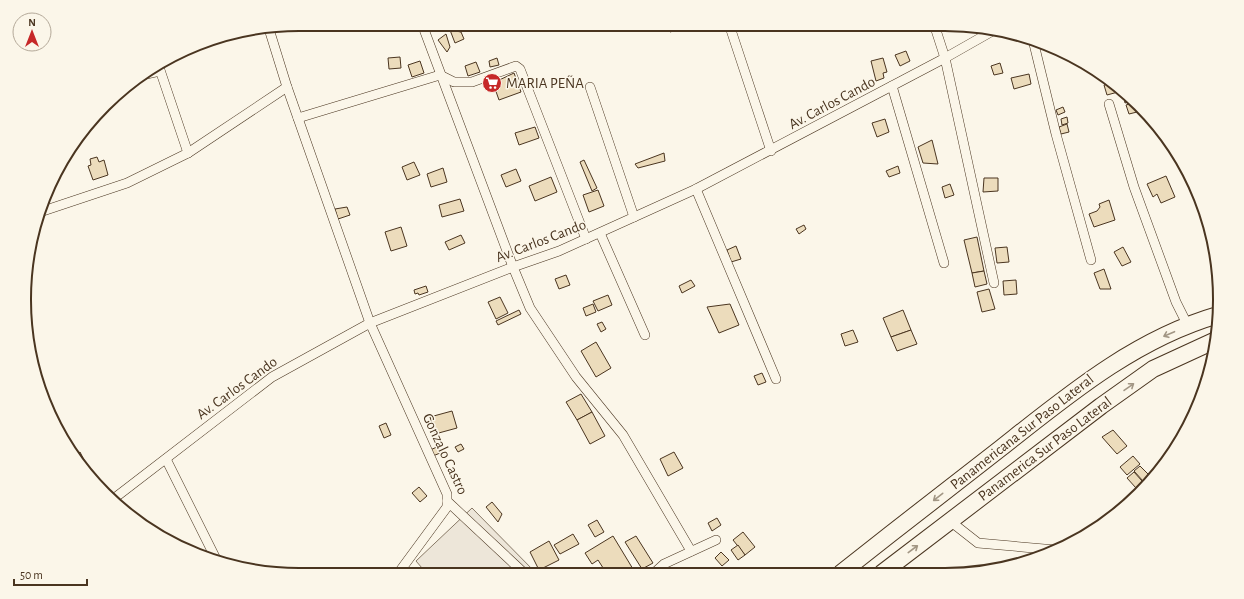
<svg xmlns="http://www.w3.org/2000/svg" width="1244" height="599" font-family="'Alegreya Sans',sans-serif">
  <rect width="100%" height="100%" fill="#fbf6e9"/>
  <polygon fill="#ede6d9" stroke="#887966" points="472,508 537,574 428,575 416,561"/>
  <g fill="#ecdcbc" stroke="#4a3520">
    <polygon points="668,24 679,24 680,29 670,32"/>
    <polygon points="450,30 461,32 464,39 455,43"/>
    <polygon points="446,34 450,47 447,52 438,40"/>
    <polygon points="906,51 910,61 900,66 895,55"/>
    <polygon points="400,57 401,68 389,69 388,58"/>
    <polygon points="497,58 499,65 490,67 489,61"/>
    <polygon points="883,58 887,72 883,73 884,78 876,81 871,61"/>
    <polygon points="420,61 424,73 412,77 408,65"/>
    <polygon points="476,62 480,72 468,76 465,66"/>
    <polygon points="1000,63 1003,73 994,75 991,66"/>
    <polygon points="514,73 521,92 499,100 493,83"/>
    <polygon points="1029,74 1031,84 1014,89 1011,78"/>
    <polygon points="1113,83 1118,92 1107,95 1104,85"/>
    <polygon points="1123,93 1125,93 1134,100 1125,103"/>
    <polygon points="1136,102 1141,111 1129,114 1126,105"/>
    <polygon points="1063,107 1065,112 1058,115 1056,110"/>
    <polygon points="1067,117 1068,123 1062,125 1061,119"/>
    <polygon points="885,119 889,132 877,137 872,123"/>
    <polygon points="1067,124 1069,132 1061,134 1059,127"/>
    <polygon points="535,127 539,138 519,145 515,133"/>
    <polygon points="77,139 79,146 69,150 70,147"/>
    <polygon points="932,140 938,164 923,163 918,147"/>
    <polygon points="664,153 665,161 638,168 635,164"/>
    <polygon points="97,157 99,162 104,160 108,175 93,180 88,166 91,165 90,159"/>
    <polygon points="584,160 597,188 592,191 580,162"/>
    <polygon points="414,162 420,175 407,180 402,167"/>
    <polygon points="898,166 900,173 889,177 886,171"/>
    <polygon points="443,168 447,182 431,187 427,174"/>
    <polygon points="516,169 521,181 506,187 501,175"/>
    <polygon points="1166,176 1175,197 1161,203 1157,194 1153,197 1147,184"/>
    <polygon points="551,177 557,192 535,201 529,186"/>
    <polygon points="984,178 998,178 998,191 983,192"/>
    <polygon points="950,184 954,195 945,198 942,187"/>
    <polygon points="598,190 604,206 589,212 583,195"/>
    <polygon points="460,199 464,211 442,217 439,205"/>
    <polygon points="1109,200 1115,220 1094,227 1089,214 1097,211 1100,207 1099,204"/>
    <polygon points="347,207 350,215 338,219 335,209"/>
    <polygon points="804,225 806,229 799,234 796,229"/>
    <polygon points="401,227 407,246 391,251 385,232"/>
    <polygon points="461,235 465,243 449,250 445,242"/>
    <polygon points="977,237 984,271 972,273 964,240"/>
    <polygon points="736,246 741,259 731,262 727,250"/>
    <polygon points="1007,247 1009,262 997,263 995,248"/>
    <polygon points="1123,247 1131,262 1122,266 1114,252"/>
    <polygon points="1104,269 1111,289 1100,289 1094,273"/>
    <polygon points="984,271 987,284 975,287 972,273"/>
    <polygon points="566,275 570,285 559,289 555,279"/>
    <polygon points="691,280 695,286 682,293 679,286"/>
    <polygon points="1016,280 1017,294 1004,295 1003,281"/>
    <polygon points="426,286 428,292 419,295 418,293 415,294 414,290"/>
    <polygon points="989,289 995,309 982,312 977,292"/>
    <polygon points="608,295 612,305 598,311 593,301"/>
    <polygon points="500,297 508,313 496,319 488,302"/>
    <polygon points="593,304 596,312 586,316 583,308"/>
    <polygon points="730,304 739,325 719,333 707,307"/>
    <polygon points="519,310 521,314 498,325 496,321"/>
    <polygon points="903,310 911,330 891,337 883,318"/>
    <polygon points="602,322 606,329 601,332 597,324"/>
    <polygon points="853,330 858,342 845,346 841,334"/>
    <polygon points="911,330 917,344 897,351 891,337"/>
    <polygon points="596,342 611,368 596,377 581,351"/>
    <polygon points="762,373 766,382 758,385 754,376"/>
    <polygon points="581,394 592,412 577,420 566,402"/>
    <polygon points="452,411 457,428 435,434 430,417"/>
    <polygon points="592,412 605,436 590,444 577,420"/>
    <polygon points="386,423 391,435 384,438 379,426"/>
    <polygon points="1113,430 1127,446 1117,454 1102,437"/>
    <polygon points="461,444 464,449 458,452 455,447"/>
    <polygon points="437,447 440,453 433,456 430,450"/>
    <polygon points="74,452 75,456 80,452 84,460 78,462 72,453"/>
    <polygon points="674,452 683,468 668,476 660,459"/>
    <polygon points="1133,456 1140,464 1127,475 1120,467"/>
    <polygon points="1140,466 1149,475 1143,481 1134,471"/>
    <polygon points="1134,472 1142,481 1136,488 1127,478"/>
    <polygon points="419,487 427,496 420,502 412,493"/>
    <polygon points="492,502 502,514 498,522 486,507"/>
    <polygon points="717,518 721,525 712,531 708,523"/>
    <polygon points="597,520 604,532 595,537 588,525"/>
    <polygon points="743,532 755,547 745,555 733,540"/>
    <polygon points="573,534 579,544 560,554 554,545"/>
    <polygon points="613,536 636,574 607,574 598,560 592,564 585,553"/>
    <polygon points="636,536 653,563 642,569 625,542"/>
    <polygon points="549,541 559,560 539,570 530,552"/>
    <polygon points="738,545 745,555 738,560 731,550"/>
    <polygon points="721,552 729,560 722,566 715,558"/>
  </g>
  <g fill="none" stroke-linecap="round" stroke-linejoin="round">
    <g stroke="#4a3520" stroke-width="10">
      <g id="street">
        <polyline points="422,24 513,267 530,308 576,377 623,435 691,551"/>
        <polyline points="729,24 771,151"/>
        <polyline points="934,24 945,58 994,283"/>
        <polyline points="269,29 287,87 370,323 447,494 447,501 525,574"/>
        <polyline points="1033,40 1056,134 1091,260"/>
        <polyline points="159,67 188,153"/>
        <polyline points="142,75 160,71"/>
        <polyline points="892,86 944,263"/>
        <polyline points="590,87 634,217"/>
        <polyline points="1109,104 1134,187 1176,302 1188,326"/>
        <polyline points="298,118 440,75 454,82 472,82 516,66 520,69 586,239"/>
        <polyline points="696,189 776,379"/>
        <polyline points="40,212 127,183 188,153 287,87"/>
        <polyline points="600,233 645,335"/>
        <polyline points="166,459 217,561"/>
        <polyline points="112,500 272,377 370,323 513,267 559,251 696,189 945,58 996,29"/>
        <polyline points="950,521 978,543 1056,550"/>
        <polyline points="653,574 664,564 716,540"/>
        <polyline points="397,575 447,507 447,501"/>
      </g>
    </g>
    <g stroke="#4a3520" stroke-width="18">
      <g id="highway">
        <path d="M841 573C894 531 947 490 1001 448 1068 395 1135 339 1218 315"/>
        <polyline points="882,573 1101,406 1153,369 1216,340"/>
      </g>
    </g>
    <use href="#street" stroke="#fbf6e9" stroke-width="9"/>
    <use href="#highway" stroke="#fbf6e9" stroke-width="16"/>
  </g>
  <defs><path id="oneway-shaft" d="M-6 0H5M1.5-3L5.5 0L1.5 3" fill="none" stroke-width="1.6" stroke-linecap="round" stroke-linejoin="round"/></defs>
  <g stroke="#a29684">
    <use href="#oneway-shaft" transform="translate(1169 334) rotate(157)"/>
    <use href="#oneway-shaft" transform="translate(1129 387) rotate(-35)"/>
    <use href="#oneway-shaft" transform="translate(938 497) rotate(142)"/>
    <use href="#oneway-shaft" transform="translate(913 549) rotate(-37)"/>
  </g>
  <defs>
    <g id="supermarket-disc" transform="scale(1)"><circle r="9.5" fill="#c62828" stroke="#fbf6e9"/><path d="M-6-5.5h2.5l.6 2H6L4.5 2H-2.5L-4.4-4H-6ZM-1.5 3.2a1.3 1.3 0 1 0 .1 0ZM3 3.2a1.3 1.3 0 1 0 .1 0Z" fill="#fff"/></g>
  </defs>
  <g fill-rule="evenodd">
    <use href="#supermarket-disc" x="492" y="83"/>
  </g>
  <g text-anchor="middle" dominant-baseline="central" stroke-width="3" stroke-linejoin="round" paint-order="stroke">
    <g font-size="15" fill="#4a3520" stroke="#fbf6e9" text-anchor="start">
      <text x="506" y="83">MARIA PEÑA</text>
    </g>
    <g font-size="15" fill="#4a3520" stroke="#fbf6e9">
      <text transform="translate(832 103) rotate(-28)">Av. Carlos Cando</text>
      <text transform="translate(541 241) rotate(-21)">Av. Carlos Cando</text>
      <text transform="translate(237 388) rotate(-36)">Av. Carlos Cando</text>
      <text transform="translate(1022 432) rotate(-38)">Panamericana Sur Paso Lateral</text>
      <text transform="translate(1045 449) rotate(-37)">Panamerica Sur Paso Lateral</text>
      <text transform="translate(445 454) rotate(65)">Gonzalo Castro</text>
    </g>
  </g>
  <path d="M0 0H1244V599H0ZM299 31H945A268 268 0 0 1 1213 299V300A268 268 0 0 1 945 568H299A268 268 0 0 1 31 300V299A268 268 0 0 1 299 31Z" fill="#fbf6e9" fill-rule="evenodd"/>
  <path fill="none" stroke="#4a3520" stroke-width="2" d="M299 31H945A268 268 0 0 1 1213 299V300A268 268 0 0 1 945 568H299A268 268 0 0 1 31 300V299A268 268 0 0 1 299 31Z"/>
  <g transform="translate(32 32)"><circle r="19" fill="#fbf6e9" stroke="#b4a999"/>
  <path d="M0-3L7 15L0 10L-7 15Z" fill="#c62828"/>
  <text y="-6" font-size="11" font-weight="bold" text-anchor="middle" fill="#4a3520">N</text>
  </g>
  <path d="M14 579v6h73v-6" fill="none" stroke="#4a3520" stroke-width="2"/>
  <text x="20" y="579" font-size="12" fill="#4a3520" stroke="#fbf6e9" stroke-width="3" paint-order="stroke">50 m</text>
</svg>
